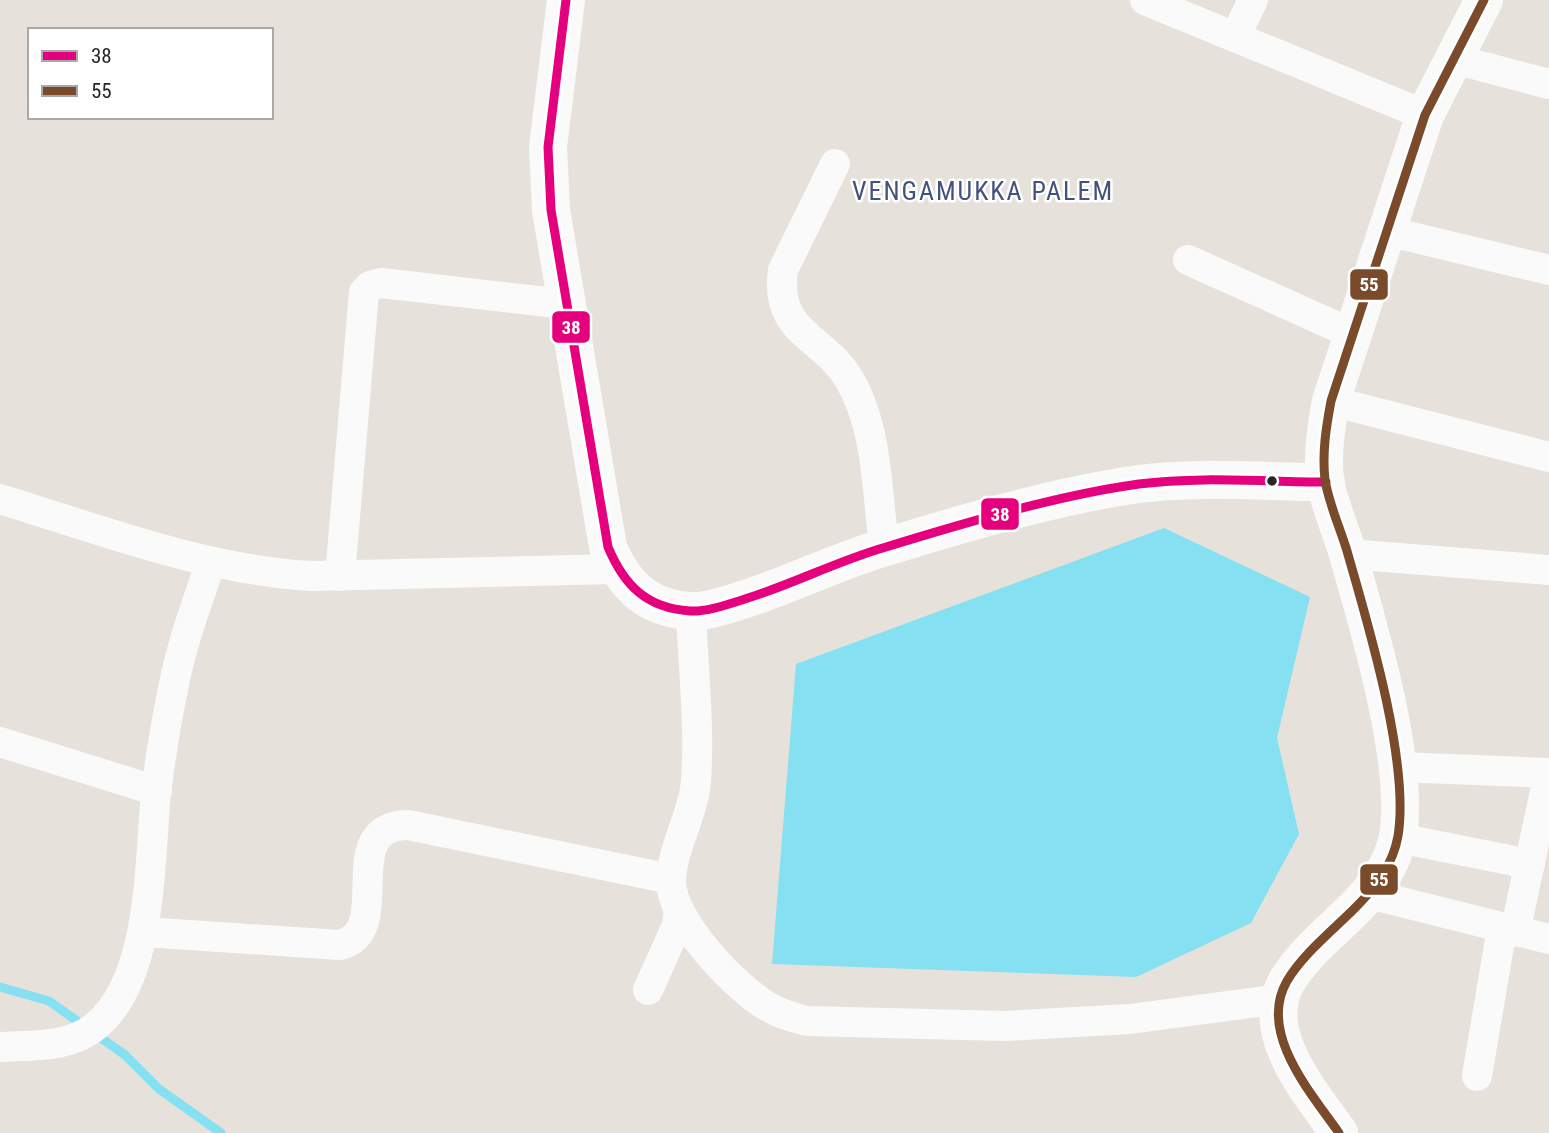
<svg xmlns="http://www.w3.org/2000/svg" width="1549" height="1133" font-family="'Roboto Condensed',sans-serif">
  <rect width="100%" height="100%" fill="#e7e1db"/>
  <polygon fill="#85e0f2" points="1164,528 1310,597 1277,738 1299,834 1251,923 1136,977 772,964 796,664"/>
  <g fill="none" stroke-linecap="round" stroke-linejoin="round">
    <polyline stroke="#85e0f2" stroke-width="9" points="0,987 49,1001 125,1055 159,1089 221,1133"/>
    <g stroke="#fbfafa" stroke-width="30">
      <polyline points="1145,0 1425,115"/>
      <polyline points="1235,37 1253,0"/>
      <polyline points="1454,59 1549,84"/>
      <path d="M835 164 783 270C774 334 823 335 849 379 878 427 877 493 884 547"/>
      <polyline points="1387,231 1549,270"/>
      <polyline points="1188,260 1353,334"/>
      <polyline points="1331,401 1549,457"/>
      <path d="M0 499C101 530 205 570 312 576L617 569"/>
      <polyline points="1348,554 1549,570"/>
      <polyline points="340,576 364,292 370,286 381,283 565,304"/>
      <path d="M691 611C693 667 700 726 696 781 693 815 673 846 671 879 669 920 738 991 772 1009 783 1015 795 1018 807 1021L1005 1026 1130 1019 1280 999"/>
      <polyline points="0,742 157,791"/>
      <polyline points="1398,767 1549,773 1515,932"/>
      <polyline points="1398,838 1530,864"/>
      <polyline points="1369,894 1549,939"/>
      <path d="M144 932 340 945C397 931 334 826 408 825L671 879"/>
      <polyline points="648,990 677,925 679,910"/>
      <path d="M1 1047C33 1045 71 1048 97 1025 153 977 149 862 156 794 160 759 166 723 173 689 181 645 197 603 211 562"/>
      <polyline points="1477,1076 1502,928"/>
    </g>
    <path stroke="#fbfafa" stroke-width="38" d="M566 0 548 147 551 210 608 547C624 585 646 608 690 611 706 612 726 605 742 600 791 585 837 561 886 547 964 523 1059 495 1139 484 1200 476 1265 482 1326 482"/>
    <path stroke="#fbfafa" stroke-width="38" d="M1339 1133C1312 1094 1257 1033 1287 981 1303 954 1332 931 1355 908 1375 888 1393 865 1398 836 1410 763 1368 624 1347 551 1340 528 1329 504 1325 480 1322 453 1326 428 1331 401L1425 115 1484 0"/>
    <g stroke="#fff" stroke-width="14">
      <path id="bus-1" d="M566 0 548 147 551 210 608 547C624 585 646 608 690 611 706 612 726 605 742 600 791 585 837 561 886 547 964 523 1059 495 1139 484 1200 476 1265 482 1326 482"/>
    </g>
    <g stroke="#fff" stroke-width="14">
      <path id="bus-2" d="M1339 1133C1312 1094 1257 1033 1287 981 1303 954 1332 931 1355 908 1375 888 1393 865 1398 836 1410 763 1368 624 1347 551 1340 528 1329 504 1325 480 1322 453 1326 428 1331 401L1425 115 1484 0"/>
    </g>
    <use href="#bus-1" stroke="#e5007d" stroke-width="9"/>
    <use href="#bus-2" stroke="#7a4b2a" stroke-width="9"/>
  </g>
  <circle fill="#272727" stroke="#fff" stroke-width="2.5" cx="1272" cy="481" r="6"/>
  <g text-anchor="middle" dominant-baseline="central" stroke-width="5" stroke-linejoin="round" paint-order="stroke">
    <g font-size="26" letter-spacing="2" fill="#43527c" stroke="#fff">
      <text x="983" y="191">VENGAMUKKA PALEM</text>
    </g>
  </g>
  <g stroke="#fff" stroke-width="2.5">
    <rect x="1349" y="268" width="40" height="33" rx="7" fill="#7a4b2a"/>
    <rect x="551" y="310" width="40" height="34" rx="7" fill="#e5007d"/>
    <rect x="980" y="497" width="40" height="34" rx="7" fill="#e5007d"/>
    <rect x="1359" y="863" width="40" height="33" rx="7" fill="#7a4b2a"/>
  </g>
  <g font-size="19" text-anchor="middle" font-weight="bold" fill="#fff">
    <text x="1369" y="291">55</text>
    <text x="571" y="334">38</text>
    <text x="1000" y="521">38</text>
    <text x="1379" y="886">55</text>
  </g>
  <rect x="28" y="28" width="245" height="91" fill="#ffffff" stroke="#a9a9a9" stroke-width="2"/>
  <rect x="42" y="51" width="35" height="10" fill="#e5007d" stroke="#a9a9a9" stroke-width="2"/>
  <text x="91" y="63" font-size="21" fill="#272727">38</text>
  <rect x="42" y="86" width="35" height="10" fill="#7a4b2a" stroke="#a9a9a9" stroke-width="2"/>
  <text x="91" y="98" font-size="21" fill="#272727">55</text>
</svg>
